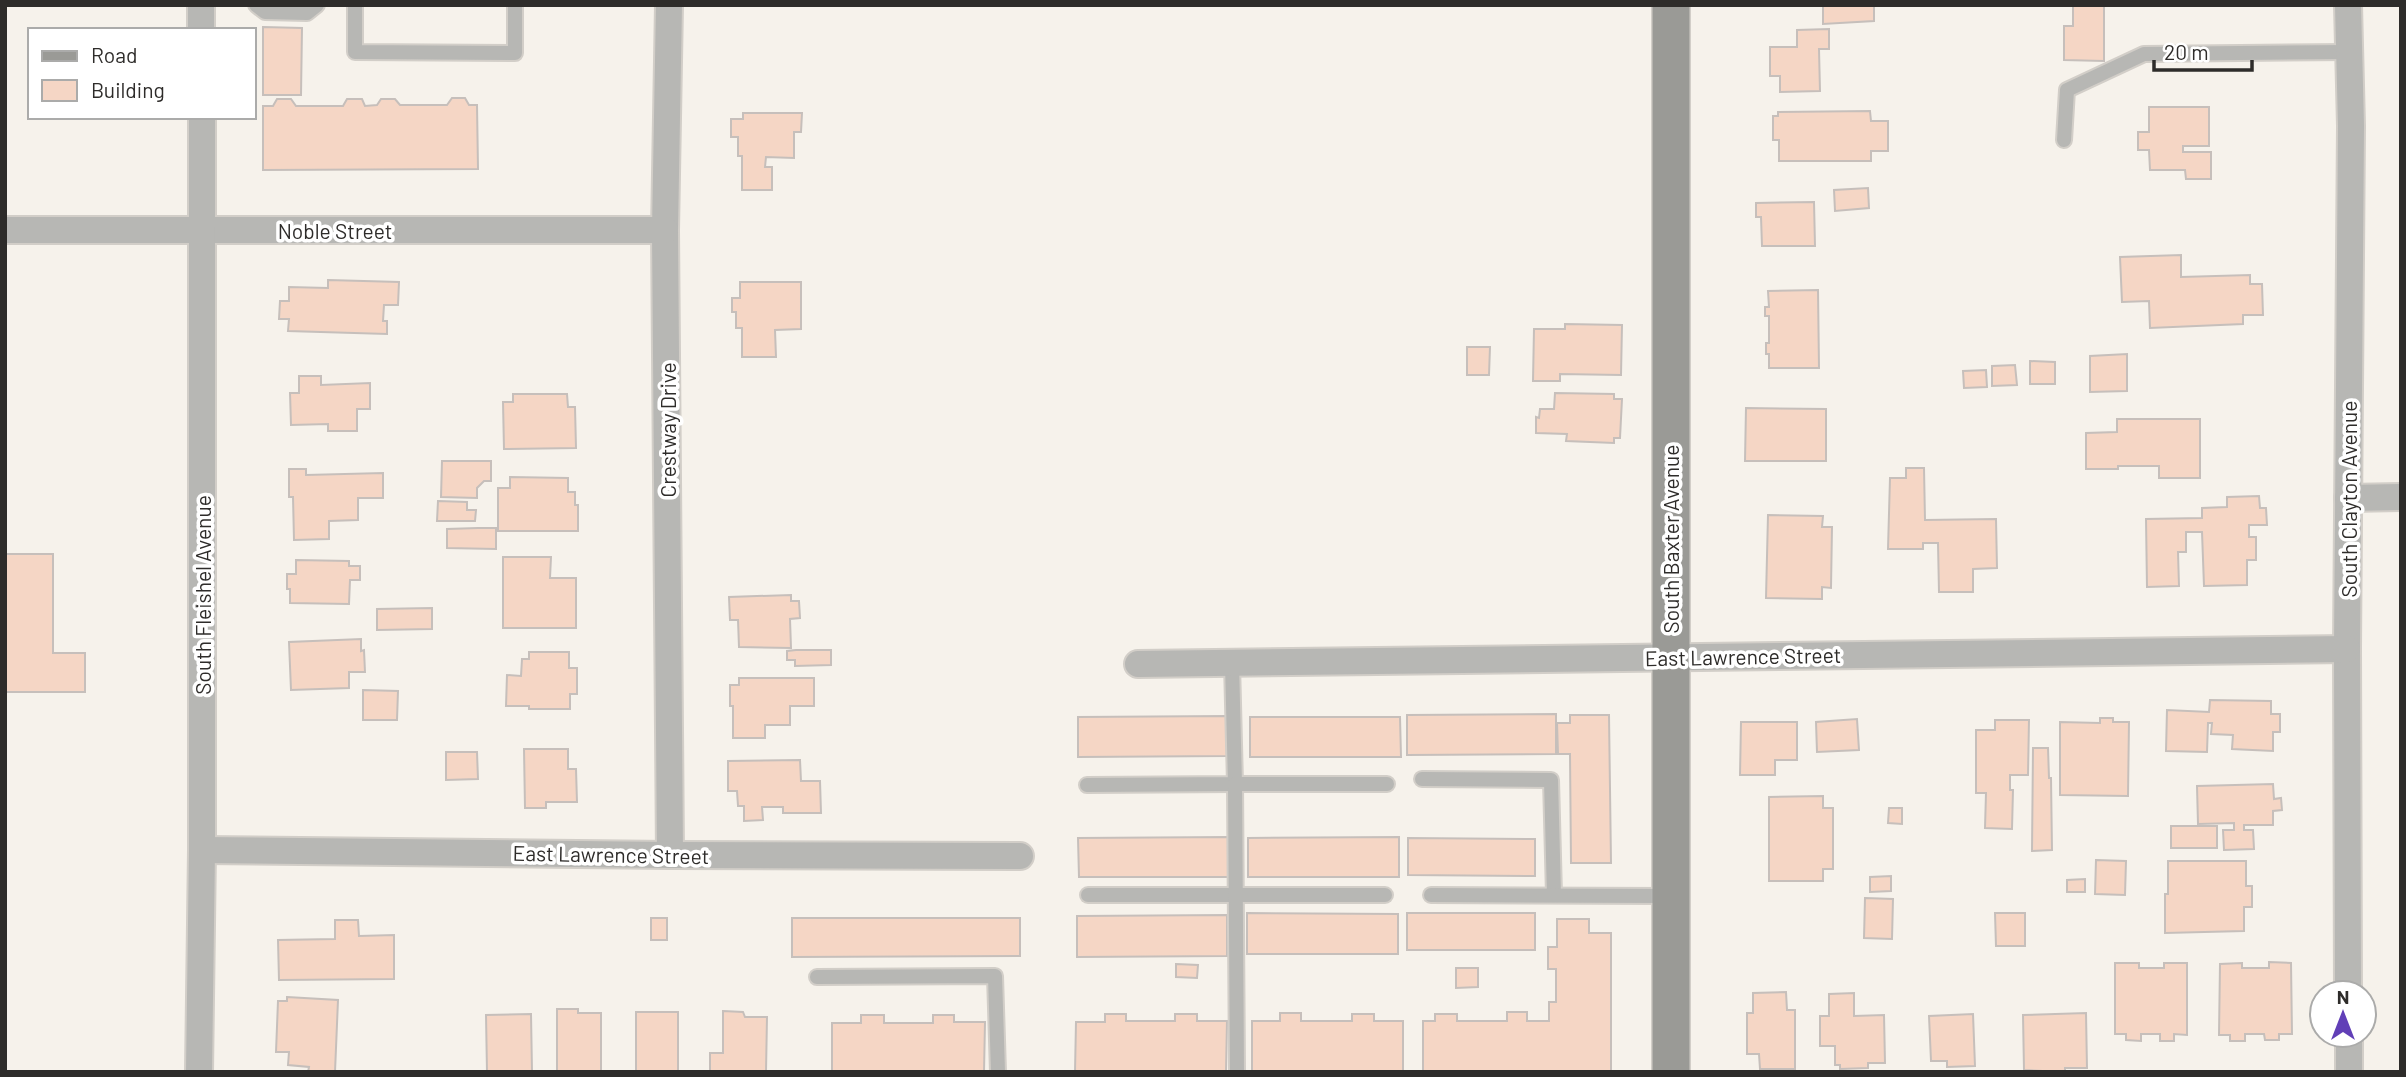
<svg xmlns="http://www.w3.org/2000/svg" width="2406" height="1077" font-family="Barlow,sans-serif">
  <rect width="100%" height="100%" fill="#f6f2eb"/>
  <g fill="#f5d6c5" stroke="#c6bfbb" stroke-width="2">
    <polygon points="1823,5 1874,5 1874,21 1823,24"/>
    <polygon points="2073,5 2104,5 2104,61 2064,60 2064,26 2073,26"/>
    <polygon points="263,27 302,28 301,95 263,95"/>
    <polygon points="1829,29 1829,49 1819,49 1820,91 1780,92 1780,76 1770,76 1770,47 1797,47 1797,30"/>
    <polygon points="452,98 465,98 469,105 477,105 478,169 263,170 263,106 273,106 277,99 291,99 296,106 343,106 347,99 362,99 365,106 377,105 381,99 395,99 400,105 447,105"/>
    <polygon points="2149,107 2209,107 2209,146 2183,146 2183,152 2211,152 2211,179 2186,179 2185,170 2150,170 2149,150 2138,150 2138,132 2149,132"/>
    <polygon points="1870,111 1871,121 1888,121 1888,151 1871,151 1871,161 1779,161 1779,140 1773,140 1773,116 1778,116 1778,112"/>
    <polygon points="743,113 802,113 801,132 794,132 794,158 766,157 765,167 772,167 772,190 742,190 742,156 738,156 738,137 731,137 731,119 743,119"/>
    <polygon points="1868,188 1869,208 1835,211 1834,190"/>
    <polygon points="1814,202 1815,246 1762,246 1761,217 1756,217 1756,203"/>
    <polygon points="2181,255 2181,277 2250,275 2250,284 2262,284 2263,315 2243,315 2243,324 2150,328 2149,301 2122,302 2120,257"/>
    <polygon points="328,280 399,282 398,305 384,305 383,321 387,321 387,334 288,331 289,319 279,319 280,301 289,301 289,287 328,288"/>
    <polygon points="740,282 801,282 801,329 775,330 776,357 742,357 742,328 736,328 736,312 732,312 732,298 740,298"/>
    <polygon points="1818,290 1819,368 1769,368 1769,354 1766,354 1766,343 1769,343 1769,316 1765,316 1765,307 1769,307 1768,291"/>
    <polygon points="1565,324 1622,325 1621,375 1560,374 1560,381 1533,381 1534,329 1565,329"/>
    <polygon points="1467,347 1490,347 1489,375 1467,375"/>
    <polygon points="2127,354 2127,391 2090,392 2090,356"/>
    <polygon points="2030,361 2055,362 2055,384 2030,384"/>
    <polygon points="2015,365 2017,385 1992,386 1992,366"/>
    <polygon points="1986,370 1987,387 1964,388 1963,371"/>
    <polygon points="299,376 321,376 321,385 370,383 370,409 357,409 357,431 328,431 328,424 291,425 290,393 299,393"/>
    <polygon points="1555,393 1614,394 1614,399 1622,399 1620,438 1614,438 1614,443 1566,441 1567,434 1536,433 1536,417 1539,418 1540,409 1554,409"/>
    <polygon points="513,394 567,394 568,407 575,407 576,448 504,449 503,402 513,402"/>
    <polygon points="1746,408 1826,409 1826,461 1745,461"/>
    <polygon points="2117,419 2200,419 2200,478 2159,478 2159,466 2118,466 2118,469 2086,469 2086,433 2117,432"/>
    <polygon points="442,461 491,461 491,481 484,481 477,488 477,498 441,497"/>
    <polygon points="1906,468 1924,468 1925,520 1996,519 1997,568 1973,569 1973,592 1939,592 1938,543 1923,543 1923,549 1888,549 1890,478 1906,478"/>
    <polygon points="289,469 306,469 306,475 383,473 383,498 358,498 358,520 329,521 329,539 294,540 293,497 289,497"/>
    <polygon points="510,477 568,478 568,492 575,492 575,505 578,505 578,531 498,531 498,488 510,488"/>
    <polygon points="2259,496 2260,508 2266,508 2267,525 2249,525 2249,537 2256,537 2256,560 2247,560 2247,585 2204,586 2202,532 2186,532 2186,552 2178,552 2179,586 2147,587 2146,519 2202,518 2202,508 2227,507 2227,497"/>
    <polygon points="438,501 467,502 467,510 476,510 475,521 437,521"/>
    <polygon points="1768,515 1823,516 1822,527 1832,527 1831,588 1822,587 1822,599 1766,598"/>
    <polygon points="478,528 496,528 496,549 447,548 447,529"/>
    <polygon points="5,554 53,554 53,653 85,653 85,692 5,692"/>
    <polygon points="503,557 551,557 550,578 576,578 576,628 503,628"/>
    <polygon points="296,560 349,561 349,566 360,566 360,580 350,580 349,604 290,603 290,589 287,589 287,574 296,574"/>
    <polygon points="791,595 791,601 799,601 800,618 790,619 791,648 739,647 738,620 730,620 729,597"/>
    <polygon points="432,608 432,629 377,630 377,609"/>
    <polygon points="361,639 361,651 364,650 365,672 349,672 349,688 291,690 289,642"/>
    <polygon points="796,650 831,650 831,665 795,666 795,660 787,660 787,651"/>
    <polygon points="529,652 569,652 569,668 577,668 577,694 570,694 570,709 529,709 529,706 506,706 507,675 521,676 522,659 529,659"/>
    <polygon points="739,678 814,678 814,706 790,706 790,725 765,725 765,738 733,738 733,706 730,706 730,685 739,685"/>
    <polygon points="363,690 398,691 397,720 363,720"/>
    <polygon points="2210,700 2271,701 2271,714 2280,714 2280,732 2273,732 2273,751 2232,749 2233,735 2211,734 2212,723 2208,723 2207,752 2166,751 2167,710 2209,712"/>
    <polygon points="1556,714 1556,754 1407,755 1407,715"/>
    <polygon points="1570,715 1609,715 1611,863 1571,863 1570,754 1558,754 1557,723 1570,723"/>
    <polygon points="1226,716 1227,756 1078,757 1078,717"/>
    <polygon points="1250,717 1400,717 1401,757 1250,757"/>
    <polygon points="2100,718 2113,718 2113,722 2129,722 2128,796 2060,795 2060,722 2100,723"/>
    <polygon points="1857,719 1859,750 1817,752 1816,722"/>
    <polygon points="1995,720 2029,720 2028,775 2010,775 2010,790 2013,790 2012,829 1985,828 1986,793 1976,793 1976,730 1995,730"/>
    <polygon points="1741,722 1797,722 1797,760 1775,760 1775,775 1740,775"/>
    <polygon points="2033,748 2048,748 2049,778 2051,778 2052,850 2032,851"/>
    <polygon points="524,749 568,749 568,769 576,769 577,802 546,802 546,808 525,808"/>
    <polygon points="446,752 477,752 478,779 446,780"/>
    <polygon points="800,760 801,781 820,781 821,813 783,813 783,807 762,807 763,820 744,821 744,806 738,806 737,791 728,791 728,761"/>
    <polygon points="2273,784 2274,799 2281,798 2282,810 2273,811 2273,825 2244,825 2244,830 2253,830 2254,849 2224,850 2223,830 2234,830 2234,823 2198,824 2197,786"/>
    <polygon points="1823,796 1823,808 1833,808 1833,869 1823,869 1823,881 1769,881 1769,797"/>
    <polygon points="1889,808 1902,808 1902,824 1888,823"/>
    <rect x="2171" y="826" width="46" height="22"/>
    <polygon points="1229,837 1229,877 1079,877 1078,838"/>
    <polygon points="1399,837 1399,877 1248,877 1248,838"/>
    <polygon points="1408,838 1535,839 1535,876 1408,875"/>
    <polygon points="2096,860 2126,861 2125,895 2095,894"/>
    <polygon points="2168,861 2246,861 2246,886 2252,886 2252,907 2244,907 2244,931 2165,933 2165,894 2168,894"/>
    <polygon points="1891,876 1891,891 1870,892 1870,877"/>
    <polygon points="2085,879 2085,892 2067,892 2067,880"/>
    <polygon points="1865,898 1893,899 1892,939 1864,938"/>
    <polygon points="1247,913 1398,914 1398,954 1247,954"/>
    <rect x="1407" y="913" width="128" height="37"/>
    <polygon points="1995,913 2025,913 2025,946 1996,946"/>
    <polygon points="1227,915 1227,956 1077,957 1077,916"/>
    <rect x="651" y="918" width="16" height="22"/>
    <polygon points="792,918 1020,918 1020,956 792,957"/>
    <polygon points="1557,919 1589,919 1589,933 1611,933 1611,1072 1423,1072 1423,1021 1435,1021 1435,1014 1457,1014 1457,1021 1507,1021 1507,1012 1527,1012 1527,1021 1549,1021 1549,1002 1556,1002 1556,969 1548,969 1548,947 1557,947"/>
    <polygon points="335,920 358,920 359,936 394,935 394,979 279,980 278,940 335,939"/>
    <polygon points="2269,962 2291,963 2292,1034 2279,1034 2279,1040 2265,1040 2264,1034 2245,1034 2245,1041 2230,1041 2230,1035 2219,1035 2220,964 2242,963 2242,968 2269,968"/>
    <polygon points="2115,963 2139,963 2139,968 2164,968 2164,963 2187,963 2187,1035 2174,1034 2174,1041 2160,1041 2160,1034 2141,1034 2141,1041 2126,1040 2126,1034 2115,1034"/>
    <polygon points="1176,964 1198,965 1197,978 1176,977"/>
    <polygon points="1456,968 1478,968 1478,987 1456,988"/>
    <polygon points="1786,992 1787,1010 1795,1010 1795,1069 1760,1069 1759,1054 1747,1054 1747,1013 1753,1013 1753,993"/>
    <polygon points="1854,993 1854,1016 1884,1015 1885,1063 1868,1063 1868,1068 1840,1069 1840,1065 1835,1065 1835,1046 1820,1046 1820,1016 1829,1016 1829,994"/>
    <polygon points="287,997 338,1000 335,1072 308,1072 309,1067 288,1065 289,1052 276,1052 278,1001 287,1001"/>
    <polygon points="557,1009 578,1009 578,1013 601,1013 601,1072 557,1072"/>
    <polygon points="723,1011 743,1012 745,1017 767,1017 766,1072 710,1072 710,1053 723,1053"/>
    <rect x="636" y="1012" width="42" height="60"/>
    <polygon points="1280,1013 1301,1013 1301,1021 1352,1021 1352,1014 1374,1014 1374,1021 1403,1021 1403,1072 1252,1072 1252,1021 1280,1021"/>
    <polygon points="2086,1013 2087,1068 2065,1068 2065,1072 2024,1070 2023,1015"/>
    <polygon points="531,1014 532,1072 487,1072 486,1015"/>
    <polygon points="1105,1014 1126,1014 1126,1021 1175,1021 1175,1014 1197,1014 1197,1021 1227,1021 1226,1072 1075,1072 1076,1022 1105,1022"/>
    <polygon points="1973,1014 1975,1066 1947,1067 1947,1061 1931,1061 1929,1016"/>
    <polygon points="861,1015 884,1015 884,1023 933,1023 933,1015 954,1015 954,1022 985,1022 984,1072 832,1072 832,1023 861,1023"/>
  </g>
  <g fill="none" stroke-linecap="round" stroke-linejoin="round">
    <g stroke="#d2cec8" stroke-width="18">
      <g id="lane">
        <polyline points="256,5 265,12 307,13 317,5"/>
        <polyline points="355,5 355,52 515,53 515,5"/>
        <polyline points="2064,140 2067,90 2144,54 2349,52"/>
        <polyline points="1422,779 1551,780 1554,895"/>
        <polyline points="1087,785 1235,784 1232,663"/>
        <polyline points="1088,895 1385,895"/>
        <polyline points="1431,895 1669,896"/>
        <polyline points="817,977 995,976 998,1072"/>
        <polyline points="1237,1072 1235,784 1387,784"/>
      </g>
    </g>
    <g stroke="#d2cec8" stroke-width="30">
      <g id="street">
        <polyline points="201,5 201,30"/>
        <polyline points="669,5 665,230 670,855"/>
        <polyline points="2348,5 2351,126 2347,649 2348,993"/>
        <polyline points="5,230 665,230"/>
        <polyline points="2348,498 2401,497"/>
        <polyline points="1138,664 2347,649"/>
        <polyline points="202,850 670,855 1020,856"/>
        <polyline points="2349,1035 2349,1072"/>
        <polyline points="199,1072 202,850 202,117"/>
      </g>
    </g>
    <g stroke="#d2cec8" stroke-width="40">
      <polyline id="secondary" points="1671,1072 1671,5"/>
    </g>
    <use href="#lane" stroke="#b7b7b4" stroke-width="14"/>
    <use href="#street" stroke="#b7b7b4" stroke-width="26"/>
    <use href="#secondary" stroke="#9a9a96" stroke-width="37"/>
  </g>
  <g text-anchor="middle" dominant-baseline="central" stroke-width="7" stroke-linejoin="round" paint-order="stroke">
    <g font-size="21" fill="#2e2c2a" stroke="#fff">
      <text x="335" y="230">Noble Street</text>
      <text transform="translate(667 430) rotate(-90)">Crestway Drive</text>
      <text transform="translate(2348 499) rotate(-90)">South Clayton Avenue</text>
      <text transform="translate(1670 539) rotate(-90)">South Baxter Avenue</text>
      <text transform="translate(202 595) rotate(-90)">South Fleishel Avenue</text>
      <text transform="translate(1743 656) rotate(-1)">East Lawrence Street</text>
      <text transform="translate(611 854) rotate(1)">East Lawrence Street</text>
    </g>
  </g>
  <rect width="2406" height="1077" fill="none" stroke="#2e2c2a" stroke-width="14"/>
  <rect x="28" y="28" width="228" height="91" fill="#ffffff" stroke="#ababaa" stroke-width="2"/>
  <rect x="42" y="51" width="35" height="10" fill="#9a9a96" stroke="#ababaa" stroke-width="2"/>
  <text x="91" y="63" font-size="21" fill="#2e2c2a">Road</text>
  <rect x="42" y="80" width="35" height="21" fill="#f5d6c5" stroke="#ababaa" stroke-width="2"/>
  <text x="91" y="98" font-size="21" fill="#2e2c2a">Building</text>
  <g transform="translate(2343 1014)"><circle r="33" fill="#ffffff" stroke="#ababaa" stroke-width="2"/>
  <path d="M0-5L12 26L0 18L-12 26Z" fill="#613fb7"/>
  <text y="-10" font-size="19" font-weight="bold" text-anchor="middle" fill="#2e2c2a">N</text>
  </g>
  <path d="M2154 60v10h98v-10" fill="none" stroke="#2e2c2a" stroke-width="3.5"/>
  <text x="2164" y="60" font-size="21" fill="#2e2c2a" stroke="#ffffff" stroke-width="5" paint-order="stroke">20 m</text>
</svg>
